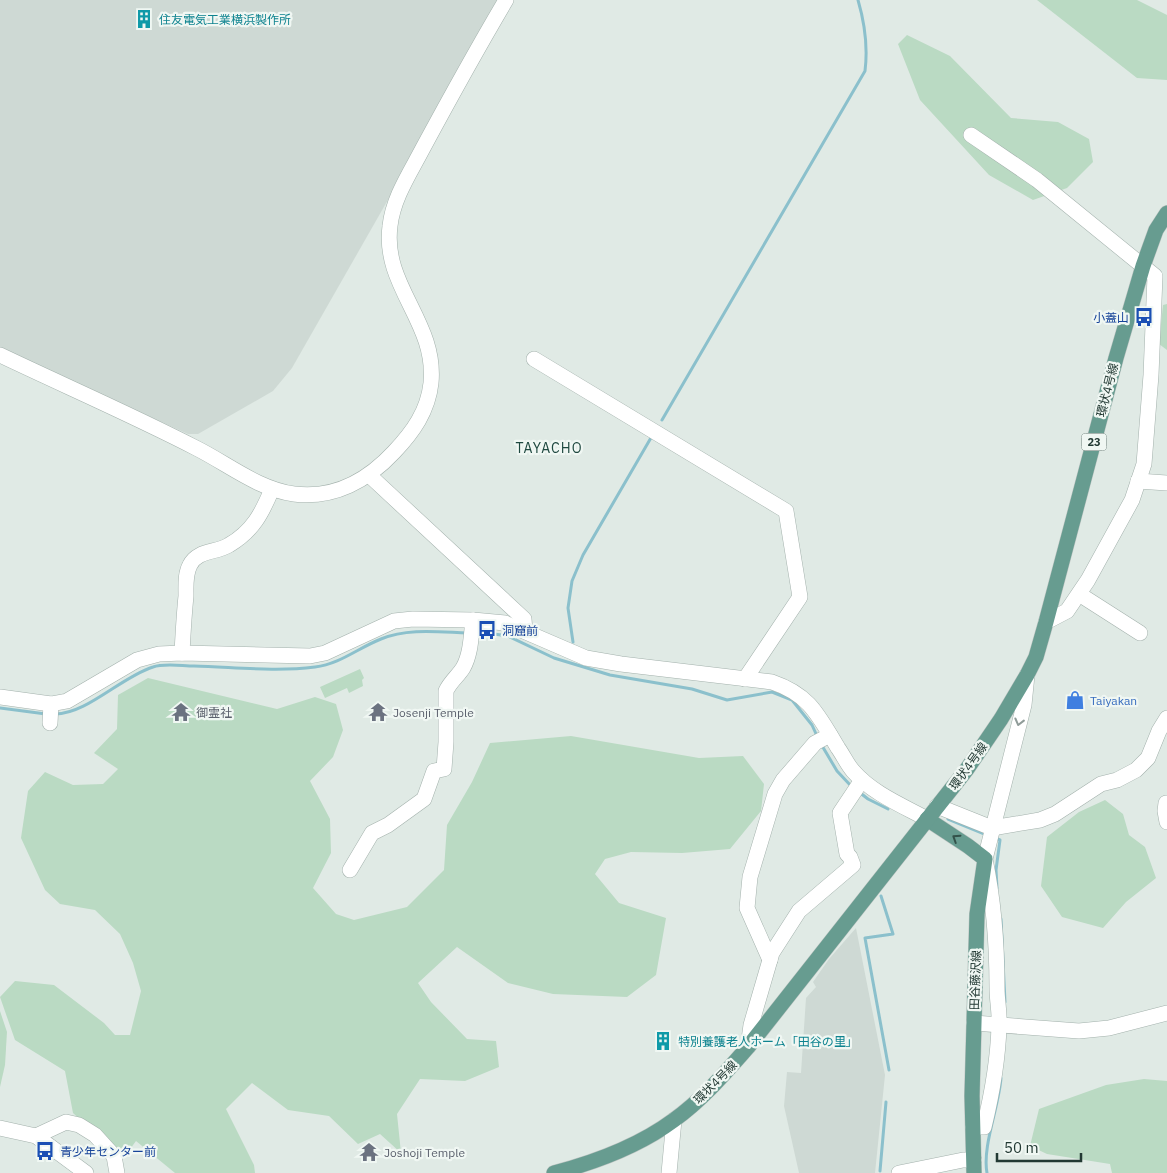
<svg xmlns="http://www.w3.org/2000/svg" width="1167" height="1173" font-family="'IBM Plex Sans','Noto Sans JP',sans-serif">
  <rect width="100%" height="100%" fill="#e0eae5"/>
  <g fill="#ced9d4">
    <polygon points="0,0 502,0 292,368 273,391 198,434 188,434 0,349"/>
    <polygon points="856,928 885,1075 875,1173 799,1173 784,1106 787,1072 801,1073 806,998 816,987 813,982 829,959"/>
  </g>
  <g fill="#badac3">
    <polygon points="1037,0 1137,0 1167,15 1167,80 1137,78"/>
    <polygon points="907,35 950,56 1011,118 1058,122 1089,139 1093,162 1067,188 1033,200 989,175 920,100 898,44"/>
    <polygon points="1167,304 1167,350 1159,344 1163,305"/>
    <polygon points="360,669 364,678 362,680 363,686 349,693 347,688 325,698 320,687"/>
    <polygon points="148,678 277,709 315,697 336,704 343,730 333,757 310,781 330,819 331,853 313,888 336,914 354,920 407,907 444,870 447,825 472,782 490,743 571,736 699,758 743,756 764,784 761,811 730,849 682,853 631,852 605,859 595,874 619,903 666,918 656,975 627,997 553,994 508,983 457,947 418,983 431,1002 467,1039 496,1041 499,1067 465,1081 420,1079 397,1114 401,1153 380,1134 358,1144 329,1116 288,1110 252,1083 226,1109 254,1165 255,1173 175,1173 136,1141 122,1160 73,1113 65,1071 15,1040 0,997 15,981 54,985 104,1023 115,1035 130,1035 141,991 133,963 120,934 95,910 60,904 45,890 21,838 28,791 45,772 73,785 103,784 118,769 94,753 117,729 118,695"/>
    <polygon points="1105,800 1123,814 1129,835 1145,847 1156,878 1126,902 1103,928 1062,917 1041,886 1047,837 1079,812"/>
    <polygon points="0,1011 7,1032 5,1065 0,1087"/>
    <polygon points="1144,1079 1167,1081 1167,1173 1112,1173 1110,1164 1047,1154 1030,1146 1039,1109 1106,1085"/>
  </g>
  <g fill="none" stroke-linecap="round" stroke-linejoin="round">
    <g stroke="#8bc0cc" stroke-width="3">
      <path d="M662 420 865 71C868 47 865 24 858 0"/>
      <polyline points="475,633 494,634 508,636 554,658 610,675 692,689 727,700 772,692 792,700 812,725 817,736"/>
      <polyline points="573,642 568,608 572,581 583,555 652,436"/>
      <polyline points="0,708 46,714"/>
      <path d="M55 714C87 714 121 677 153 667 164 663 182 666 194 666 234 667 275 672 315 667 340 664 358 648 381 639 408 628 438 632 467 633"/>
      <polyline points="821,744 837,771 852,787"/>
      <polyline points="859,792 868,799 888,809"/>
      <polyline points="948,819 987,835"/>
      <polyline points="995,838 1000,840 996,870 997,888"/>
      <polyline points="881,896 893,934 865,938 889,1070"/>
      <polyline points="1001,919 1005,1002"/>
      <polyline points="880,1171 886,1102"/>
      <path d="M987 1173C982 1146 999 1107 1001 1078"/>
    </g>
    <g stroke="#a3b1ac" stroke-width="16">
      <g id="minor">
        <polyline points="971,135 1037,180 1155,276 1151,375 1144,464 1132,500 1088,580 1067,611 1046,622"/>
        <path d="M0 355C65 386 132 415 196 448 228 464 258 489 294 494 334 499 368 480 394 452 413 432 428 411 431 383 437 322 382 286 390 226 393 198 410 173 423 148 450 98 477 49 506 0"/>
        <polyline points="534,359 786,511 800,597 745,679"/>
        <polyline points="369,475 524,619 525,631"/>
        <polyline points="1138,481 1167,483"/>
        <polyline points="1079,594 1140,633"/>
        <path d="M182 653C183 634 184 615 186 596 186 586 185 574 190 565 197 550 216 553 229 545 253 531 262 513 272 489"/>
        <path d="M0 697 51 704 67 701 137 660 159 654 182 653 310 656 325 653 394 621 413 619 473 620 505 623 586 658 621 664 772 682C810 695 818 715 838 748 843 755 847 764 853 771 872 793 901 805 927 819"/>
        <polyline points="50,723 51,704"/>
        <polyline points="1166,803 1165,811 1167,822"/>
        <polyline points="937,806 992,828 1040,820 1055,814 1101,784 1117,780 1136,770 1148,758 1159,731 1167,718"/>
        <path d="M350 870 372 833 388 825 424 799 434 771 444 769 446 742V691C450 682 458 676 463 668 471 654 471 636 473 620"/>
        <polyline points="770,960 747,908 750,877 775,794 783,780 815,743 830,735"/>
        <polyline points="974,1023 1079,1031 1109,1028 1167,1013"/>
        <polyline points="748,1047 751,1025 772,953 799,911 853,865 850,857 847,854 840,813 862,780"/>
        <path d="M973 1127H984C992 1094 998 1060 999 1026 1000 1013 997 1001 997 988 997 944 994 902 985 859L1024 705 1027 675"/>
        <polyline points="0,1128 36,1136 86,1173"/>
        <polyline points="36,1136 66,1122 79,1125 95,1135 114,1156 117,1173"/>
        <polyline points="669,1173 674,1120"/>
        <polyline points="899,1173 963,1160 974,1160"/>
      </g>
    </g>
    <g stroke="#bdc4c2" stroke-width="16">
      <g id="major">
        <polyline points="927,819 968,846 985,859 977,914 972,1096 974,1173"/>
        <path d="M554 1173C596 1162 639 1146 674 1120 702 1100 725 1073 748 1047L967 769 1001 719 1027 675 1036 657 1046 622 1116 358 1143 266 1156 230 1167 213"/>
      </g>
    </g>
    <use href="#minor" stroke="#fff" stroke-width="15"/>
    <use href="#major" stroke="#679c90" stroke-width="15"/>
  </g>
  <defs><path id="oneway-chevron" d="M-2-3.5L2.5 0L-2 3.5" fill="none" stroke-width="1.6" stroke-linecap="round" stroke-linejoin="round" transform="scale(1.25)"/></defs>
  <use stroke="#909c99" href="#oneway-chevron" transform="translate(1019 722) rotate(104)"/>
  <use stroke="#33524a" href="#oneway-chevron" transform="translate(956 838) rotate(-147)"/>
  <defs>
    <g id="building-bare" transform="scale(1.5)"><path d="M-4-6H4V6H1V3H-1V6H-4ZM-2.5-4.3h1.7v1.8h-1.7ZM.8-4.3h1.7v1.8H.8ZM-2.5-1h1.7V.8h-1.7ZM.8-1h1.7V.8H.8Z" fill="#0f9aa8" stroke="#f0f7f3" stroke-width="2.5" paint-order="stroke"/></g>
    <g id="bus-bare" transform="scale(1.5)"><path d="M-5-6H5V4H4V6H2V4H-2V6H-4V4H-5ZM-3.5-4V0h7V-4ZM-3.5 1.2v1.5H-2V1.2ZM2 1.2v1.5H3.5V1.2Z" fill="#1a4fb4" stroke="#f0f7f3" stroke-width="2.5" paint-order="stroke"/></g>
    <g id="shop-bare" transform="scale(1.5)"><path d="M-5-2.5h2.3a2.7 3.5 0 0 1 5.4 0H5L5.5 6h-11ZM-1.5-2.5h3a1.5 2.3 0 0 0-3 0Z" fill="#3f7fe0" stroke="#f0f7f3" stroke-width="2.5" paint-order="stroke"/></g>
    <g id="temple-bare" transform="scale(1.5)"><path d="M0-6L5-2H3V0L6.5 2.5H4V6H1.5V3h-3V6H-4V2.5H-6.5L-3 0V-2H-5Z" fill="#6b7280" stroke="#f0f7f3" stroke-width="2.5" paint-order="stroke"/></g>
  </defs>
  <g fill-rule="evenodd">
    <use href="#building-bare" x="144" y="19"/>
    <use href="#bus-bare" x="1144" y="317"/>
    <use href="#bus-bare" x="487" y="630"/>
    <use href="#shop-bare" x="1075" y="700"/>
    <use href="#temple-bare" x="181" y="712"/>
    <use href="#temple-bare" x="378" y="712"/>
    <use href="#building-bare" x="663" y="1041"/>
    <use href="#bus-bare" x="45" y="1151"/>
    <use href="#temple-bare" x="369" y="1152"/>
  </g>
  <g text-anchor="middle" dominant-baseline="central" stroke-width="4.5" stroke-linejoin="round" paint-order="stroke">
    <rect fill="#f0f7f3" stroke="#60726d" stroke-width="1" x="1081.5" y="433.5" width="25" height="17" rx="4"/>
    <g font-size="11" font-weight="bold" fill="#223933">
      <text x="1094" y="442">23</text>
    </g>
    <g font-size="12" fill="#0d838f" stroke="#f0f7f3" text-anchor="start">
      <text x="159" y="19">住友電気工業横浜製作所</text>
      <text x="678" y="1041">特別養護老人ホーム「田谷の里」</text>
    </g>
    <g font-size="12" fill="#164399" stroke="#f0f7f3" text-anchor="start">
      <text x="1129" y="317" text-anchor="end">小蓋山</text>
      <text x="502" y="630">洞窟前</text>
      <text x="60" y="1151">青少年センター前</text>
    </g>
    <g font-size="12" fill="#223933" stroke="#f0f7f3">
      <text transform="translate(1107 390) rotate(-76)">環状4号線</text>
      <text transform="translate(968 766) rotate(-54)">環状4号線</text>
      <text transform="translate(975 980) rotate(-88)">田谷藤沢線</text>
      <text transform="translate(715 1082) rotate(-45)">環状4号線</text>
    </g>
    <g font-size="12" fill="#366cbe" stroke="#f0f7f3" text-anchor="start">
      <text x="1090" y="700">Taiyakan</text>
    </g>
    <g font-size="12" fill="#5b616d" stroke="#f0f7f3" text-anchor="start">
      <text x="196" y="712">御霊社</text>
      <text x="393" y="712">Josenji Temple</text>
      <text x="384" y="1152">Joshoji Temple</text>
    </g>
    <g font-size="14" letter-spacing="1" fill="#1f4940" stroke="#f0f7f3">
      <text x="549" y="448">TAYACHO</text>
    </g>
  </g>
  <path d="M997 1153v8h84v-8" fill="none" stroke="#223933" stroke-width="2.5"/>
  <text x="1004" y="1153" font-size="15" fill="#223933" stroke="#f0f7f3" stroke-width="4" paint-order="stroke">50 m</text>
</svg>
